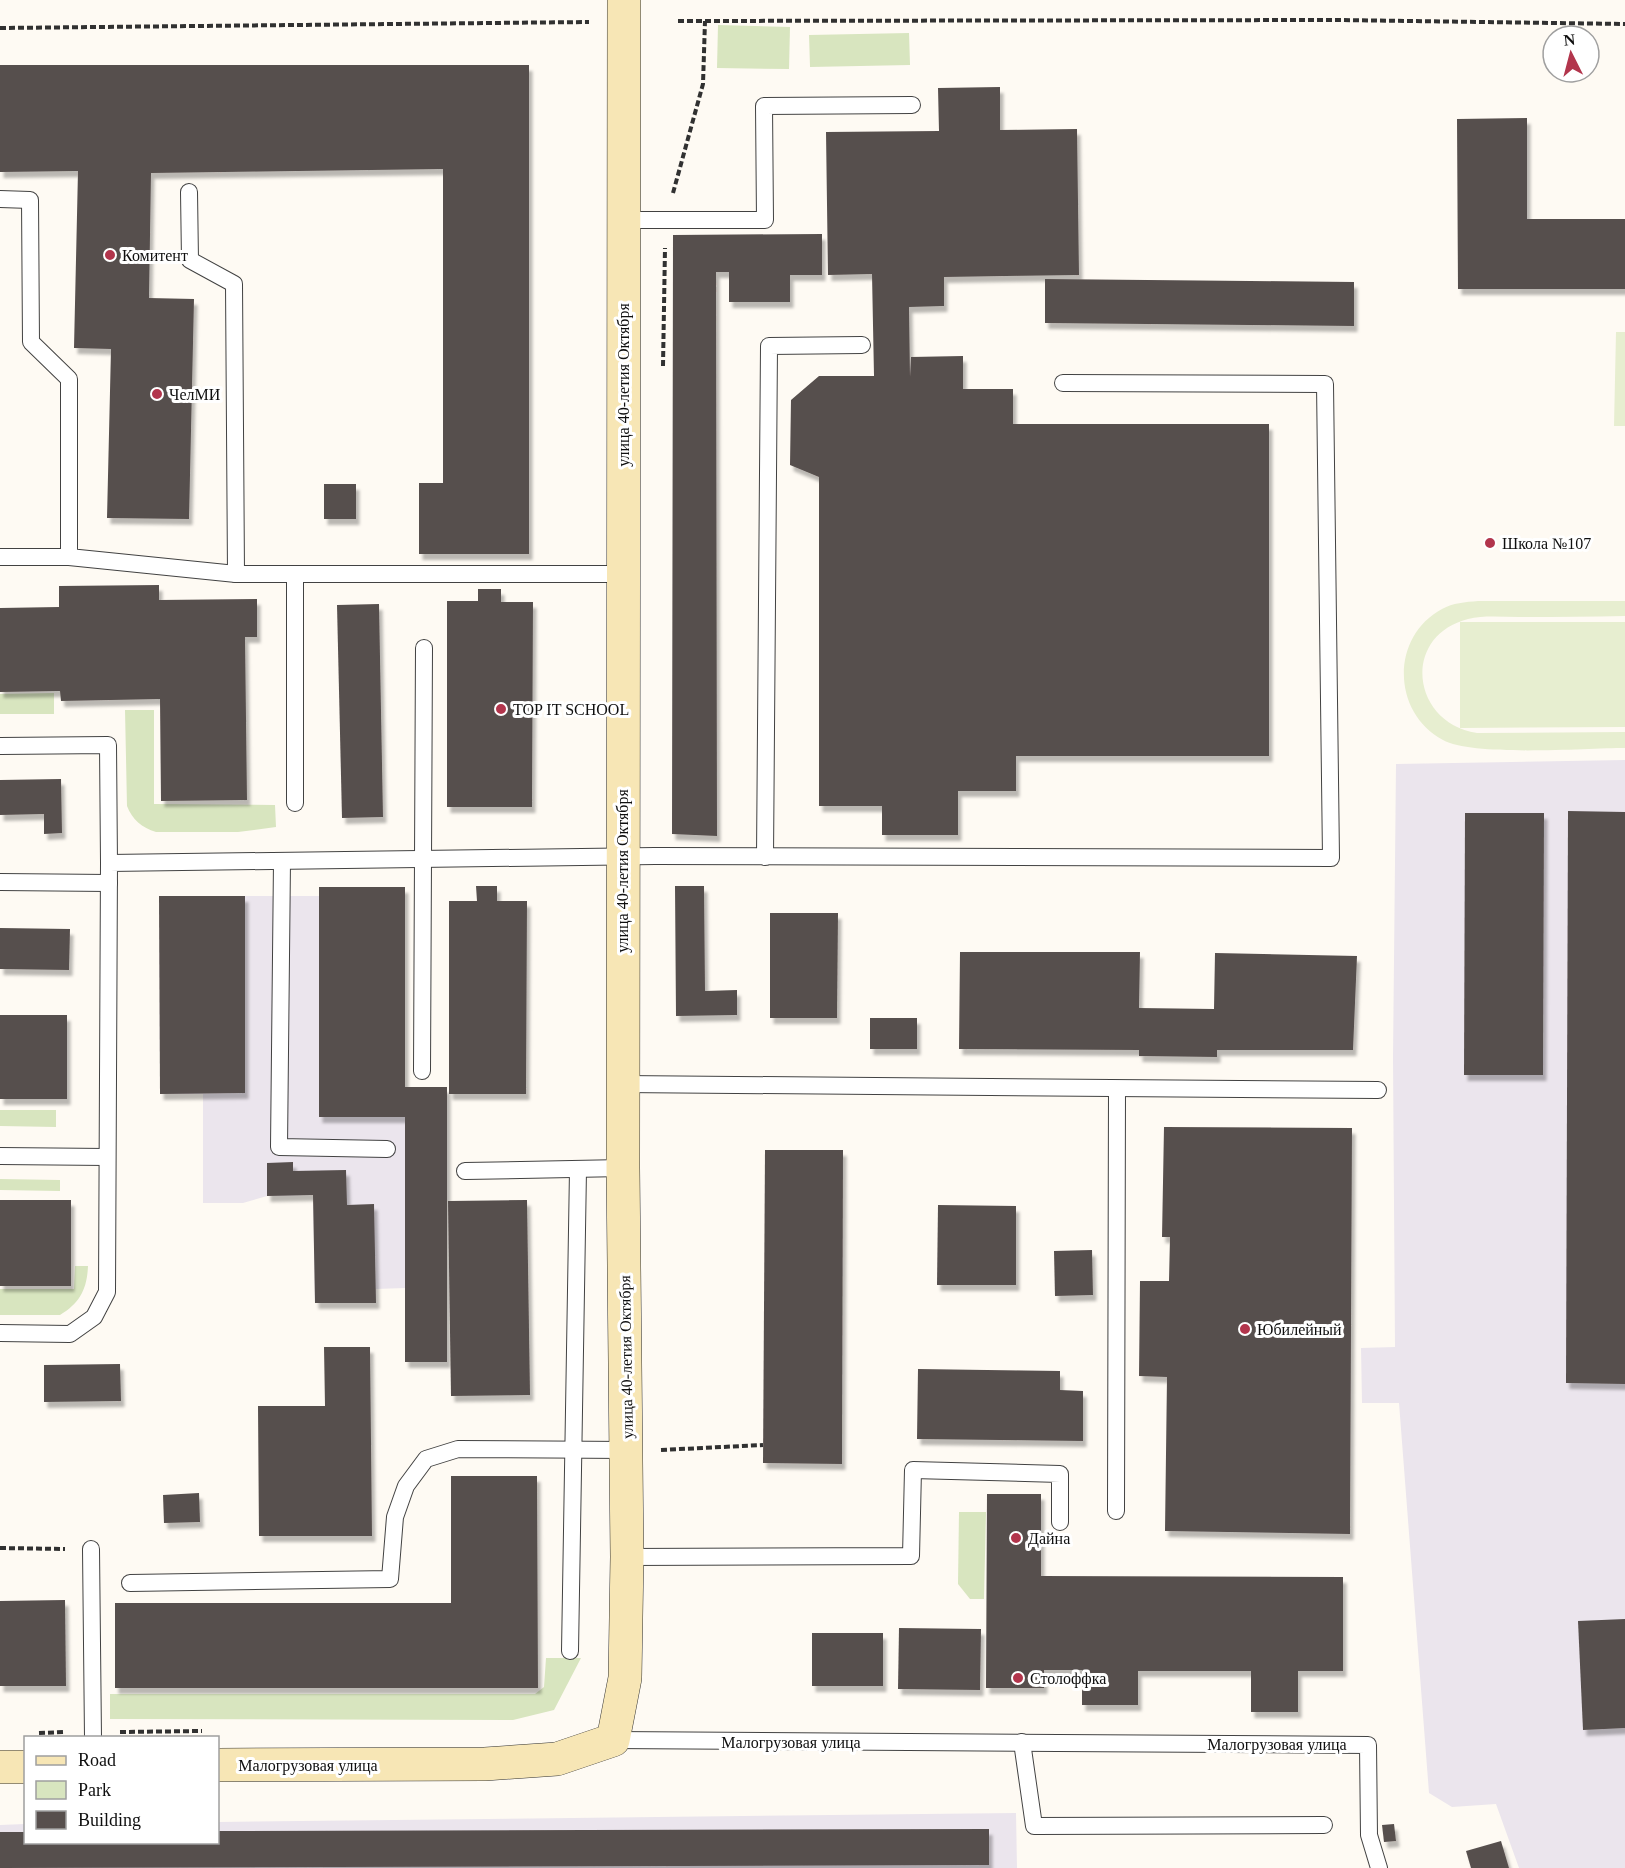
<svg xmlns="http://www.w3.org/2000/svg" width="1625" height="1868" font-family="Georgia,serif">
  <defs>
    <filter id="shadow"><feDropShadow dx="3.5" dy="6" stdDeviation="1.5" flood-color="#0004"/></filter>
  </defs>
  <rect width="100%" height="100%" fill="#fefaf3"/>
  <g fill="#ebe5ed">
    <polygon points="1625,760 1625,1868 1519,1868 1496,1804 1452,1807 1429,1793 1399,1403 1362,1403 1361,1348 1395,1347 1393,1058 1396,764"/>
    <polygon points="319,887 405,887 405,1288 376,1289 376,1303 315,1303 313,1195 267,1196 243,1203 203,1203 203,1094 160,1094 159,896 319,896"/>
    <polygon points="1016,1813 1017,1868 0,1868 0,1825 25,1824 26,1842 218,1842 218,1822"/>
  </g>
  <g fill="#d8e5bf">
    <polygon points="718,25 790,27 789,69 717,68"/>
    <polygon points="909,33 910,65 810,67 809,35"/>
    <polygon points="54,693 54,714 0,714 0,694"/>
    <path d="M125 710H154V804L275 805 276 827 238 832H156C142 828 132 819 127 806Z"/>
    <polygon points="0,1110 56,1110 56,1127 0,1126"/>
    <polygon points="0,1179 60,1180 60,1191 0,1190"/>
    <path d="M75 1266H88C87 1289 80 1303 60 1315H0V1289H74Z"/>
    <polygon points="959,1512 986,1512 984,1599 970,1599 958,1584"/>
    <polygon points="546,1658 581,1658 554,1710 513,1720 110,1719 110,1694 535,1694 544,1687"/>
  </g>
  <g fill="#e7eed0">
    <polygon points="1616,332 1625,332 1625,426 1614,426"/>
    <path d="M1478 601H1625V616C1590 617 1554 617 1519 617 1502 617 1484 615 1468 619 1401 636 1411 723 1477 733L1625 732V748C1585 748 1473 757 1443 740 1392 713 1390 637 1442 609 1453 603 1465 602 1478 601Z"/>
    <polygon points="1460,622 1625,622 1625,727 1460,728"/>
  </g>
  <g fill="#574f4d" filter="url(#shadow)">
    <polygon points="0,65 529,65 529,554 419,554 419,483 443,483 443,169 151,173 149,298 194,299 189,519 107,518 111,349 74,348 78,171 0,172"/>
    <polygon points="1000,87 1000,130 1077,129 1079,275 944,277 944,306 909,307 910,377 911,357 963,356 963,389 1013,389 1013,424 1269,424 1269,756 1016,756 1016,791 958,791 958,835 882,835 882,806 819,806 819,477 790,465 791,400 819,376 874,376 872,274 828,275 826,132 939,131 938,88"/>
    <polygon points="1527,118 1527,219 1625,219 1625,289 1458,289 1457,119"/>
    <polygon points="822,234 822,275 790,275 790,302 729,302 729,272 716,272 717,836 672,834 673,235"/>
    <polygon points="1045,279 1354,282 1354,326 1045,323"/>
    <rect x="324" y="484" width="32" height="35"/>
    <polygon points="159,585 159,600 257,599 257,637 245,637 247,800 161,801 160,699 61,701 60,691 0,692 0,608 59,607 59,586"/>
    <polygon points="478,589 501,589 501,602 533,602 532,807 447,807 447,601 478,601"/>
    <polygon points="379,604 383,817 342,818 337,605"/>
    <polygon points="61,779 62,833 44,834 44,814 0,815 0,780"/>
    <polygon points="1568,811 1625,812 1625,1384 1566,1383"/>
    <polygon points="1465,813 1544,813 1543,1075 1464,1075"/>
    <polygon points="476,886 497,886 497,901 527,901 526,1094 449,1094 449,901 477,901"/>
    <polygon points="675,886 704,886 705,991 737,990 737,1015 676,1016"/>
    <polygon points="319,887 405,887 405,1087 447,1087 447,1362 405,1362 405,1117 319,1117"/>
    <polygon points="159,896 245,896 245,1093 160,1094"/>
    <polygon points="770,913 838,913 837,1018 770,1018"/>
    <polygon points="0,928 70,929 69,970 0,969"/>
    <polygon points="960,952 1140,952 1139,1008 1214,1009 1215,953 1357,956 1353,1050 1217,1050 1217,1057 1139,1056 1139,1050 959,1049"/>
    <rect x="0" y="1015" width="67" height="84"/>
    <rect x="870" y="1018" width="47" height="31"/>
    <polygon points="1164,1127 1352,1128 1350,1534 1165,1531 1167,1377 1139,1376 1140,1281 1169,1281 1170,1237 1162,1237"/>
    <polygon points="765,1150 843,1150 842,1464 763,1463"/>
    <polygon points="293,1162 293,1171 346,1170 347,1205 374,1204 376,1303 315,1303 313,1195 267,1196 267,1163"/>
    <rect x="0" y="1200" width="71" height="86"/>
    <polygon points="527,1200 530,1395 451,1396 448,1201"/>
    <polygon points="938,1205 1016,1206 1016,1285 937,1285"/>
    <polygon points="1092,1250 1093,1295 1055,1296 1054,1251"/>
    <polygon points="324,1347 370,1347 372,1536 259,1536 258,1406 325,1406"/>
    <polygon points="120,1364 121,1401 44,1402 44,1365"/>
    <polygon points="918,1369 1060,1371 1060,1390 1083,1391 1083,1441 917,1439"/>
    <polygon points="451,1476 537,1476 538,1688 115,1688 115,1603 451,1603"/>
    <polygon points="199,1493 200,1522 164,1523 163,1495"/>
    <polygon points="987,1494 1041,1494 1041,1576 1343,1577 1343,1671 1298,1671 1298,1712 1251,1712 1251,1671 1138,1671 1138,1705 1082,1705 1082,1670 1044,1670 1044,1688 986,1688"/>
    <polygon points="65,1600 66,1686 0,1686 0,1601"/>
    <polygon points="1625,1619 1625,1728 1583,1730 1578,1621"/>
    <polygon points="899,1628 981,1629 980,1690 898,1689"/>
    <rect x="812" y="1633" width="71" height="53"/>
    <polygon points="1394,1824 1396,1841 1384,1842 1382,1825"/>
    <polygon points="989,1829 989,1865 0,1868 0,1832 26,1832 26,1842 218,1842 218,1831"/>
    <polygon points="1501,1841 1509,1868 1471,1868 1466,1851"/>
  </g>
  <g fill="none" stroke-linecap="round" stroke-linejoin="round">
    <g stroke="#424242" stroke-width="18">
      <g id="lane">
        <polyline points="189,192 190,260 234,284 236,574"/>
        <polyline points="0,199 30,200 31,342 69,379 69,557 236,574 623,574"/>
        <polyline points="623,220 765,220 764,106 912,105"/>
        <polyline points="0,557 69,557"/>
        <polyline points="295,574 295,803"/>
        <polyline points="0,746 108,745 109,863"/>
        <polyline points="765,857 769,346 862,345"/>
        <polyline points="282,861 279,1147 387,1149"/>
        <polyline points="0,882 109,883"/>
        <polyline points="422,1071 424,648"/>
        <polyline points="622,1084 1378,1090"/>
        <polyline points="0,1156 107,1157"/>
        <polyline points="465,1171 623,1168"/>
        <polyline points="0,1333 70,1334 94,1317 107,1292 109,863 655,856 1331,858 1325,384 1063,383"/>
        <polyline points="1116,1511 1117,1089"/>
        <polyline points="91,1549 93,1738"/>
        <polyline points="627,1557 911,1556 913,1470 1060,1474 1060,1522"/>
        <polyline points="130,1583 390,1579 395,1517 406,1486 426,1459 458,1449 628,1450"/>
        <polyline points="570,1651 578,1170"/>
        <polyline points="613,1740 1368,1745 1369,1835 1379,1868"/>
        <polyline points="1022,1742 1034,1826 1324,1825"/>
      </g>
    </g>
    <g stroke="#313131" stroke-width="34">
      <g id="secondary">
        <polyline points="218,1765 485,1764 557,1759 613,1740 625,1678 627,1557 623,1168 624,0"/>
        <polyline points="0,1767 26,1767"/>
      </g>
    </g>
    <g stroke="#313131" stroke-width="4" stroke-dasharray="6 3" stroke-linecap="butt">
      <polyline points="678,21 1337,20 1625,24"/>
      <polyline points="0,28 589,22"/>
      <polyline points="673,193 703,84 705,21"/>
      <polyline points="663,366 665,248"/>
      <polyline points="661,1450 763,1445"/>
      <polyline points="0,1548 65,1549"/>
      <polyline points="120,1732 202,1731"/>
      <polyline points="39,1733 64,1732"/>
    </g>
    <use href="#lane" stroke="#fff" stroke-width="16"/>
    <use href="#secondary" stroke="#f7e6b5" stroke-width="33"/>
  </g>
  <g fill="#b2354c" stroke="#fff" stroke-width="2">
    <circle cx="110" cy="255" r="6"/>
    <circle cx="157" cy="394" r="6"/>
    <circle cx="1490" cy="543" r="6"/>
    <circle cx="501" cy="709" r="6"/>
    <circle cx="1245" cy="1329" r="6"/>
    <circle cx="1016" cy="1538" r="6"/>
    <circle cx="1018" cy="1678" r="6"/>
  </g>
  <g text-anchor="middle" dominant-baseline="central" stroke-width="6" stroke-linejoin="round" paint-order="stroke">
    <g font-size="16" fill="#0f0f0f" stroke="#fff" text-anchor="start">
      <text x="122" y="255">Комитент</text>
      <text x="169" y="394">ЧелМИ</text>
      <text x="1502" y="543">Школа №107</text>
      <text x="513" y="709">TOP IT SCHOOL</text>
      <text x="1257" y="1329">Юбилейный</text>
      <text x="1028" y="1538">Дайна</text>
      <text x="1030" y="1678">Столоффка</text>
    </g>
    <g font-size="16" fill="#0f0f0f" stroke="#fff">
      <text transform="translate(623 385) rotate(-90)">улица 40-летия Октября</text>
      <text transform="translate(622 871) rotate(-90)">улица 40-летия Октября</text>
      <text transform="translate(626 1357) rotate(-91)">улица 40-летия Октября</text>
      <text x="791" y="1742">Малогрузовая улица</text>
      <text x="1277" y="1744">Малогрузовая улица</text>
      <text x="308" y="1765">Малогрузовая улица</text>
    </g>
  </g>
  <rect x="24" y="1736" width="195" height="108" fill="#ffffff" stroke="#9f9f9f" stroke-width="1.5"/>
  <rect x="36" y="1756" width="30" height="9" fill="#f7e6b5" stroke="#9f9f9f" stroke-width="1.5"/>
  <text x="78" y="1766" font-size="18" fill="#0f0f0f">Road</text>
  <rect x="36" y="1781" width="30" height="18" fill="#d8e5bf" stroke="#9f9f9f" stroke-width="1.5"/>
  <text x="78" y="1796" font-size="18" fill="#0f0f0f">Park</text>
  <rect x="36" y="1811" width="30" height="18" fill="#574f4d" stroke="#9f9f9f" stroke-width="1.5"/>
  <text x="78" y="1826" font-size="18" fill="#0f0f0f">Building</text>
  <g transform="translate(1571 54) rotate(354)"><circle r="28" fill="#ffffff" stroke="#9f9f9f" stroke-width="1.5"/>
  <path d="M0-4.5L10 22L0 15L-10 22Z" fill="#b2354c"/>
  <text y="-9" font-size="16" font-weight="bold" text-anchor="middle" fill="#0f0f0f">N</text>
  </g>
</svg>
